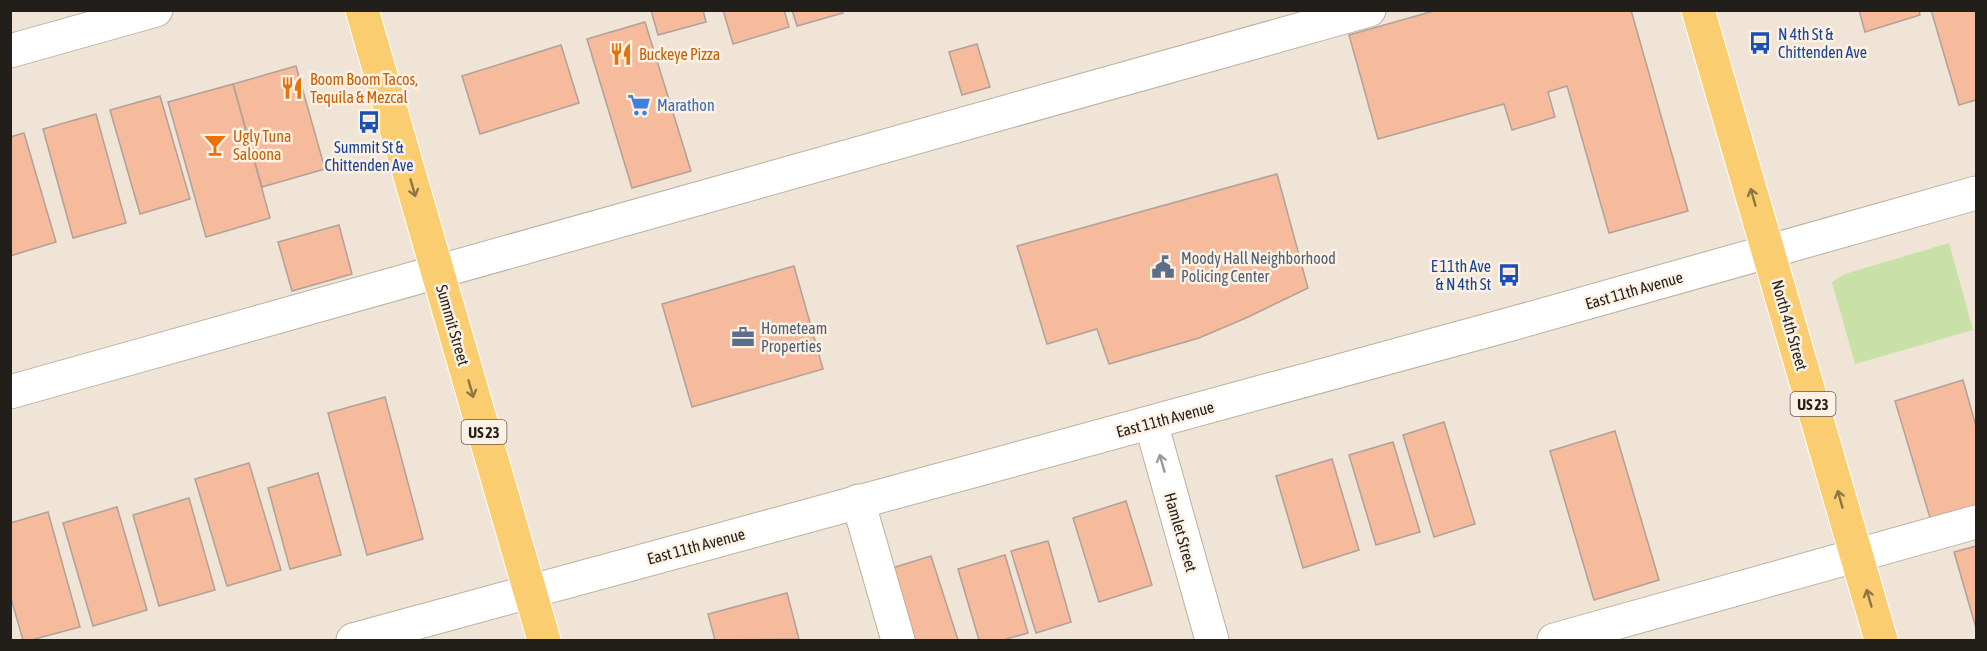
<svg xmlns="http://www.w3.org/2000/svg" width="1987" height="651" font-family="'Asap Condensed',sans-serif">
  <rect width="100%" height="100%" fill="#efe4d6"/>
  <polygon fill="#c9e0a7" points="1949,243 1973,330 1855,364 1832,282 1845,274"/>
  <g fill="#f6ba9c" stroke="#b1a199" stroke-width="1.5">
    <polygon points="651,10 703,10 706,22 658,35"/>
    <polygon points="723,10 784,10 789,27 733,44"/>
    <polygon points="792,10 842,10 843,13 797,26"/>
    <polygon points="1437,10 1631,10 1688,211 1609,233 1567,86 1548,92 1555,117 1512,130 1504,104 1378,139 1349,35"/>
    <polygon points="1859,10 1919,10 1920,15 1865,32"/>
    <polygon points="1931,10 1976,10 1976,100 1959,105"/>
    <polygon points="645,22 691,171 632,188 587,39"/>
    <polygon points="977,44 990,87 962,95 949,52"/>
    <polygon points="561,45 579,103 480,134 462,76"/>
    <polygon points="296,66 325,169 262,187 233,84"/>
    <polygon points="233,84 270,218 206,237 168,102"/>
    <polygon points="160,96 190,199 140,214 110,110"/>
    <polygon points="96,114 126,223 73,238 43,129"/>
    <polygon points="24,133 56,242 10,256 10,137"/>
    <polygon points="1277,174 1308,288 1248,317 1199,338 1109,364 1097,329 1047,344 1017,246"/>
    <polygon points="339,225 352,274 292,291 278,242"/>
    <polygon points="794,266 823,369 692,407 662,304"/>
    <polygon points="1963,380 1976,426 1976,507 1931,521 1895,401"/>
    <polygon points="385,397 423,539 367,555 328,413"/>
    <polygon points="1444,422 1475,524 1434,537 1403,435"/>
    <polygon points="1615,431 1659,580 1594,600 1550,451"/>
    <polygon points="1393,442 1420,532 1376,545 1349,455"/>
    <polygon points="1332,459 1359,550 1303,568 1276,476"/>
    <polygon points="249,463 281,570 227,586 195,479"/>
    <polygon points="318,473 341,555 290,569 268,488"/>
    <polygon points="189,498 215,590 159,606 133,515"/>
    <polygon points="1126,501 1152,585 1099,602 1073,518"/>
    <polygon points="117,507 147,610 93,626 63,523"/>
    <polygon points="48,512 80,627 31,640 23,640 10,595 10,523"/>
    <polygon points="1048,541 1071,622 1036,633 1011,551"/>
    <polygon points="1976,546 1976,628 1954,552"/>
    <polygon points="1005,555 1028,633 1003,640 979,640 958,569"/>
    <polygon points="931,556 958,640 911,640 889,569"/>
    <polygon points="787,593 799,639 715,640 708,614"/>
  </g>
  <g fill="none" stroke-linecap="round" stroke-linejoin="round">
    <g stroke="#bab0a2" stroke-width="35">
      <g id="minor">
        <polyline points="10,51 156,10"/>
        <polyline points="10,392 1369,10"/>
        <polyline points="1151,423 1212,640"/>
        <polyline points="858,501 898,640"/>
        <polyline points="353,640 1511,324 1976,193"/>
        <polyline points="1554,640 1976,522"/>
      </g>
    </g>
    <g stroke="#fff" stroke-width="35">
      <g id="major">
        <polyline points="362,10 544,640"/>
        <polyline points="1698,10 1881,640"/>
      </g>
    </g>
    <use href="#minor" stroke="#fff" stroke-width="33"/>
    <use href="#major" stroke="#facd70" stroke-width="33"/>
  </g>
  <defs><path id="oneway-shaft" d="M-6 0H5M1.5-3L5.5 0L1.5 3" fill="none" stroke-width="1.6" stroke-linecap="round" stroke-linejoin="round" transform="scale(1.5)"/></defs>
  <g stroke="#8e7644">
    <use href="#oneway-shaft" transform="translate(413 188) rotate(74)"/>
    <use href="#oneway-shaft" transform="translate(1753 197) rotate(-106)"/>
    <use href="#oneway-shaft" transform="translate(471 389) rotate(74)"/>
    <use href="#oneway-shaft" transform="translate(1840 499) rotate(-106)"/>
    <use href="#oneway-shaft" transform="translate(1869 598) rotate(-106)"/>
  </g>
  <use stroke="#9c9a98" href="#oneway-shaft" transform="translate(1162 463) rotate(-106)"/>
  <defs>
    <g id="bus-bare" transform="scale(1.8)"><path d="M-5-6H5V4H4V6H2V4H-2V6H-4V4H-5ZM-3.5-4V0h7V-4ZM-3.5 1.2v1.5H-2V1.2ZM2 1.2v1.5H3.5V1.2Z" fill="#1a4fb4" stroke="#fcf1e3" stroke-width="2.5" paint-order="stroke"/></g>
    <g id="restaurant-bare" transform="scale(1.8)"><path d="M-5-6h1v4h1v-4h1v4h1v-4h1v5L-1.5 .5V6h-2V.5L-5-1ZM5-6V6H3V1.5H1.5Q1.5-4 5-6Z" fill="#e8710a" stroke="#fcf1e3" stroke-width="2.5" paint-order="stroke"/></g>
    <g id="supermarket-bare" transform="scale(1.8)"><path d="M-6-5.5h2.5l.6 2H6L4.5 2H-2.5L-4.4-4H-6ZM-1.5 3.2a1.3 1.3 0 1 0 .1 0ZM3 3.2a1.3 1.3 0 1 0 .1 0Z" fill="#3f7fe0" stroke="#fcf1e3" stroke-width="2.5" paint-order="stroke"/></g>
    <g id="bar-bare" transform="scale(1.8)"><path d="M-6-5H6L.8 .8V4.5H3.5V6h-7V4.5H-.8V.8Z" fill="#e8710a" stroke="#fcf1e3" stroke-width="2.5" paint-order="stroke"/></g>
    <g id="civic-bare" transform="scale(1.8)"><path d="M-.6-6.5H3V-4.5H.6V-3L4-1V1h2V6H-6V1h2V-1L-.6-3ZM-1.2 2.5V6h2.4V2.5Z" fill="#5c6f8a" stroke="#fcf1e3" stroke-width="2.5" paint-order="stroke"/></g>
    <g id="office-bare" transform="scale(1.8)"><path d="M-6-3h4V-5.5h4V-3h4V5H-6ZM-1-4.5V-3h2v-1.5ZM-6 0V1H6V0Z" fill="#5c6f8a" stroke="#fcf1e3" stroke-width="2.5" paint-order="stroke"/></g>
  </defs>
  <g fill-rule="evenodd">
    <use href="#bus-bare" x="1760" y="43"/>
    <use href="#restaurant-bare" x="621" y="54"/>
    <use href="#restaurant-bare" x="292" y="88"/>
    <use href="#supermarket-bare" x="639" y="105"/>
    <use href="#bus-bare" x="369" y="122"/>
    <use href="#bar-bare" x="215" y="145"/>
    <use href="#civic-bare" x="1163" y="267"/>
    <use href="#bus-bare" x="1509" y="275"/>
    <use href="#office-bare" x="743" y="337"/>
  </g>
  <g text-anchor="middle" dominant-baseline="central" stroke-width="5" stroke-linejoin="round" paint-order="stroke">
    <g fill="#fcf1e3" stroke="#635d56" stroke-width="1.5">
      <rect x="1790.5" y="392" width="45" height="24" rx="4.5"/>
      <rect x="461.5" y="420" width="45" height="24" rx="4.5"/>
    </g>
    <g font-size="15" font-weight="bold" fill="#221e19">
      <text x="1813" y="404">US 23</text>
      <text x="484" y="432">US 23</text>
    </g>
    <g font-size="16" fill="#164399" stroke="#fcf1e3" text-anchor="start">
      <text x="1778" y="34">N 4th St &amp;<tspan x="1778" dy="18">Chittenden Ave</tspan></text>
      <text x="369" y="147" text-anchor="middle">Summit St &amp;<tspan x="369" dy="18">Chittenden Ave</tspan></text>
      <text x="1491" y="266" text-anchor="end">E 11th Ave<tspan x="1491" dy="18">&amp; N 4th St</tspan></text>
    </g>
    <g font-size="16" fill="#c56008" stroke="#fcf1e3" text-anchor="start">
      <text x="639" y="54">Buckeye Pizza</text>
      <text x="310" y="79">Boom Boom Tacos,<tspan x="310" dy="18">Tequila &amp; Mezcal</tspan></text>
      <text x="233" y="136">Ugly Tuna<tspan x="233" dy="18">Saloona</tspan></text>
    </g>
    <g font-size="16" fill="#366cbe" stroke="#fcf1e3" text-anchor="start">
      <text x="657" y="105">Marathon</text>
    </g>
    <g font-size="16" fill="#4e5e75" stroke="#fcf1e3" text-anchor="start">
      <text x="1181" y="258">Moody Hall Neighborhood<tspan x="1181" dy="18">Policing Center</tspan></text>
      <text x="761" y="328">Hometeam<tspan x="761" dy="18">Properties</tspan></text>
    </g>
    <g font-size="16" fill="#221e19" stroke="#fcf1e3">
      <text transform="translate(1634 290) rotate(-16)">East 11th Avenue</text>
      <text transform="translate(453 325) rotate(74)">Summit Street</text>
      <text transform="translate(1790 325) rotate(74)">North 4th Street</text>
      <text transform="translate(1165 419) rotate(-15)">East 11th Avenue</text>
      <text transform="translate(1181 532) rotate(74)">Hamlet Street</text>
      <text transform="translate(696 546) rotate(-15)">East 11th Avenue</text>
    </g>
  </g>
  <rect width="1987" height="651" fill="none" stroke="#221e19" stroke-width="24"/>
</svg>
